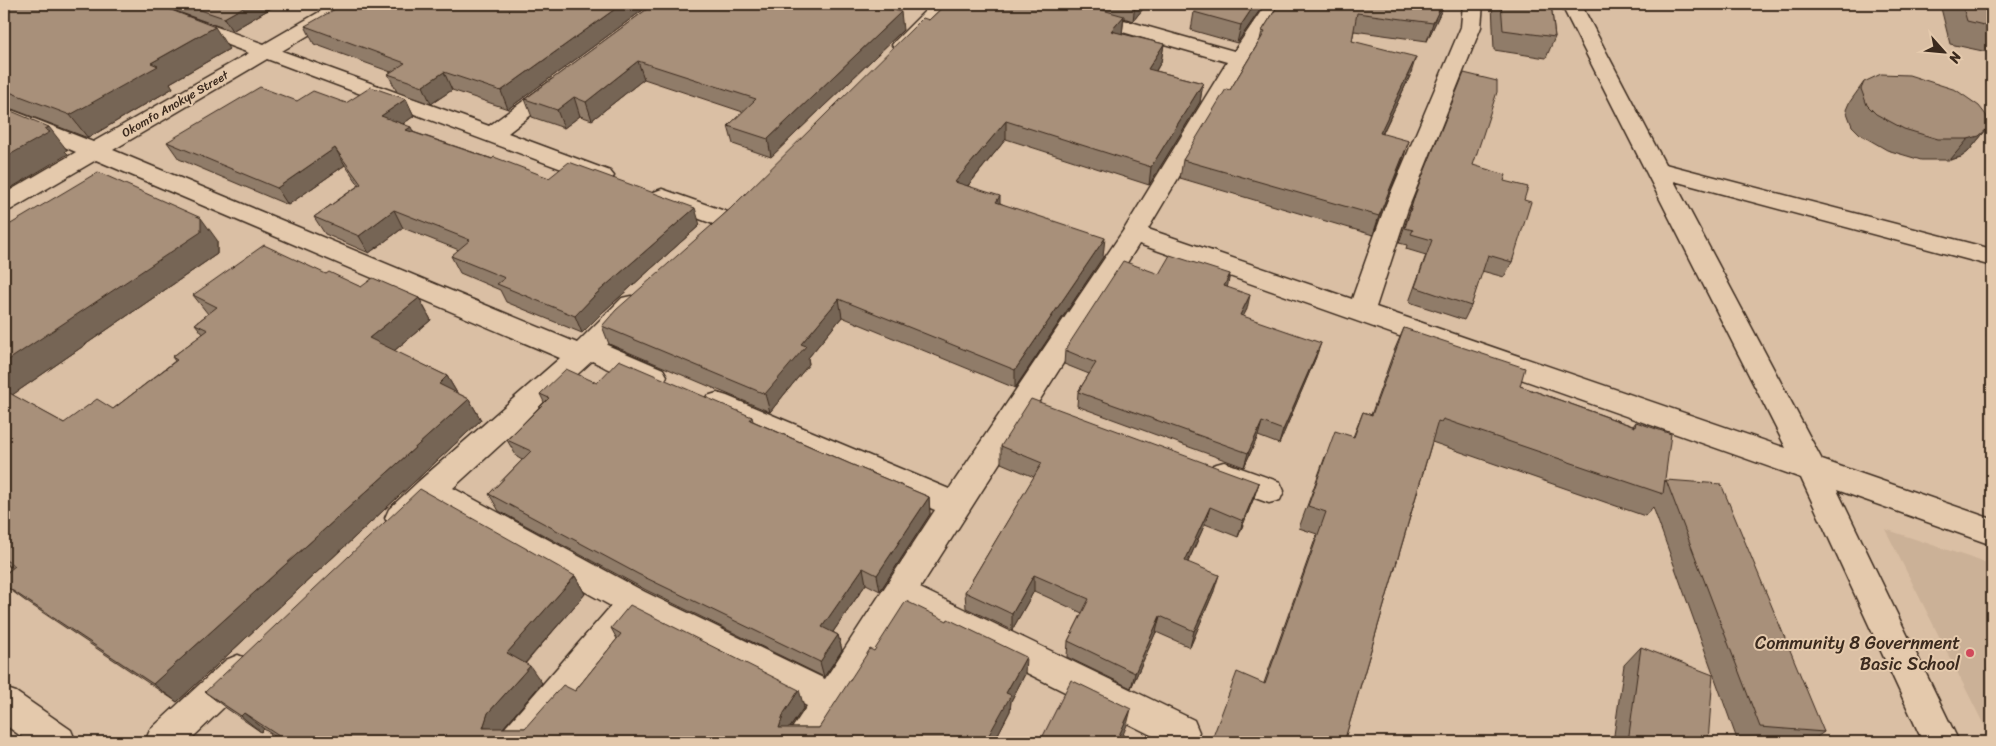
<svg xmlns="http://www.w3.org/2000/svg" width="1996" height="746" font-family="Sriracha,sans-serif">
  <rect width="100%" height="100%" fill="#dabfa4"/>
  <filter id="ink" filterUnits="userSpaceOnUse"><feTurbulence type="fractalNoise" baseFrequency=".02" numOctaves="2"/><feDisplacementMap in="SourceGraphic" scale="10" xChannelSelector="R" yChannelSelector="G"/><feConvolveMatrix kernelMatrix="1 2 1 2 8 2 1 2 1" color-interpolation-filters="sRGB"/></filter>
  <g filter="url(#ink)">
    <polygon fill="#cbb197" points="1885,529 1992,565 1992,741"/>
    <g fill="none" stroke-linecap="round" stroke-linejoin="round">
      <g stroke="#3b2a1e" stroke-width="3">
        <g id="street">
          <path d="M126 4H153L264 44 333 4H357L354 8 282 51 489 126 552 80 559 78 566 80 570 84 566 88 508 133 610 171 614 176 610 181 602 183 594 181 267 59 113 150 577 343 622 298 631 296 640 298 644 305 640 312 607 345 663 369 667 376 663 383C641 390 612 370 592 361L453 488 645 592 825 679 935 510 707 412 703 404 707 396 717 393 727 396 949 489 1125 228 1227 62 1039 8 1036 4H1067L1234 51 1266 4H1286L1249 59 1148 229 1352 299 1384 209 1461 27 1463 4H1483L1481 27 1408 209 1376 307 1786 448 1561 4H1581L1665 164 1992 249V266L1674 181 1822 460 1992 519V545L1837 490 1959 742H1923L1801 478 1139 244 920 588 1194 720 1199 732 1194 742H1165L905 612 824 742H786L791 730 807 706 639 620 538 742H498L503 730 611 606 433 507C419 520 410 534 389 527L385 518 389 509 419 481 560 358 96 160 12 209 4 212V194L76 152 4 121V107L93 142 249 53 129 8Z"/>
          <polygon points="932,4 953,4 909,49 902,51 895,49 892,45 895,41"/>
          <polygon points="662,189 733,214 736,220 733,226 724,228 654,202 650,197 654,192"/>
          <polygon points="1224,462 1280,482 1284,491 1280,500 1269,503 1213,483 1209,474 1213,465"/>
          <polygon points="238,655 250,660 255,671 250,682 188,742 145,742 150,730 226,660"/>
          <polygon points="4,688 16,692 71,730 76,742 29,742 4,724"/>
        </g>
      </g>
      <use href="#street" fill="#e4c9ac" fill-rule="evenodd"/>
    </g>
    <g fill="#907c69" stroke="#3b2a1e">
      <polygon points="4,4 229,49 170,83 173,88 88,138 4,106"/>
      <polygon points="156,4 278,4 232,31"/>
      <polygon points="395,4 651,4 508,109 452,90 431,104 397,92 388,74 391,72 314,44 305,26 383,11"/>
      <polygon points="654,4 883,4 883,7 903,30 771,157 733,144 728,126 743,112 644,79 592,120 580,116 564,128 532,117 525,99"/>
      <polygon points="946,4 1147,4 1133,21 1124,18 1122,34 1164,44 1161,62 1156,71 1203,83 1200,102 1149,185 1006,139 968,186 1103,257 1015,388 842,317 808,358 809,364 770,412 609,344 602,326 730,209"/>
      <polygon points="1175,4 1264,4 1237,43 1191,30 1194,12 1196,9"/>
      <polygon points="1279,4 1443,7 1427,41 1354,31 1352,41 1410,76 1383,133 1403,159 1373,235 1180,178 1183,160 1230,90 1260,40 1262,31"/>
      <polygon points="1492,4 1551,4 1555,37 1546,58 1494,50"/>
      <polygon points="1940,4 1992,4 1992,53 1950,44"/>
      <polygon points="1864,82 1986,130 1968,152 1961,157 1950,160 1921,160 1887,150 1861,135 1852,126 1846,110 1849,103"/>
      <polygon points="406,99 414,116 403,124 413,132 549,178 700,225 603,312 582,333 506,302 500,290 460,273 451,256 459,250 403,228 369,253 325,234 314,217 359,185 345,165 288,205 179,159 167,142 297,101 346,103"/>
      <polygon points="1473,165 1524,200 1512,262 1504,277 1482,271 1471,306 1464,320 1409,302 1426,255 1406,249 1407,245 1399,243 1415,195"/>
      <polygon points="4,228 217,240 217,254 12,395 64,423 113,409 175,361 172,357 203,334 195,324 208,314 193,295 326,274 361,287 419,298 431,320 394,351 447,376 457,393 469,399 481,420 177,702 24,600 4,585 4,575 12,568 4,563"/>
      <polygon points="1159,274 1227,287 1247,309 1243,316 1316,357 1279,444 1258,436 1244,467 1077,406 1078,392 1089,374 1064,364 1065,350"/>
      <polygon points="1404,328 1520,386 1633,426 1636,422 1665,482 1666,480 1824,732 1810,742 1738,742 1653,507 1645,516 1432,442 1344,742 1264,683 1317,534 1299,528 1326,454 1353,437 1363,412 1371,415 1394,351"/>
      <polygon points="1992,329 1992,376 1987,334"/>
      <polygon points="597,383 752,417 753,421 848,463 929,497 930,514 880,591 866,584 833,632 838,635 842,650 824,677 646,590 499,511 489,494 522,460 517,457 507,440 544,402 540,394"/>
      <polygon points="1001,446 1259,483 1253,500 1238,537 1205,524 1188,562 1214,591 1190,647 1156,632 1131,688 1067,657 1068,641 1082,613 1034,591 1012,630 966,608 965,592 1034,477 1001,463"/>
      <polygon points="575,576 585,594 525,664 542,683 502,728 525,728 575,691 617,639 611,628 804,707 790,728 819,728 874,651 1025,674 1011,701 1010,711 994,742 283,742 264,729 261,732 226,708 205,692"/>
      <polygon points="1641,647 1708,742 1613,742 1624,665"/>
    </g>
    <g fill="#766555" stroke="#3b2a1e">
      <polygon points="249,4 278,4 232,31 224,18"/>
      <polygon points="622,4 651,4 508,109 501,91"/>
      <polygon points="872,4 883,4 884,12"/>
      <polygon points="1135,4 1147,4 1133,21"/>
      <polygon points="1255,4 1264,4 1237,43 1241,25"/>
      <polygon points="1442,4 1444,4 1443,7 1427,41 1433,23"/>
      <polygon points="901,12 903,30 771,157 768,139"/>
      <polygon points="1124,16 1122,34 1111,31"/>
      <polygon points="215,27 229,49 170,83 173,88 88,138 70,115 151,63"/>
      <polygon points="1164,44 1161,62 1146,87 1148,69"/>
      <polygon points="1416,57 1410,76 1374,151 1380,133"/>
      <polygon points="638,61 644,79 592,120 586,102"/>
      <polygon points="444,72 452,90 431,104 423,86"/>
      <polygon points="1203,83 1200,102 1149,185 1151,167"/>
      <polygon points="574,97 580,116 564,128 557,110"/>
      <polygon points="406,99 414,116 390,133 381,116"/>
      <polygon points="1006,121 1006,139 956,200 955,182"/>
      <polygon points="49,127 67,150 65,151 68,154 4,192 4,158"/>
      <polygon points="411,127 419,144 406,130"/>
      <polygon points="1986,130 1968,152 1961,157 1950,160 1968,139"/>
      <polygon points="1409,141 1403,159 1373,235 1379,216"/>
      <polygon points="335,148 345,165 288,205 277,188"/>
      <polygon points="1000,196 1000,215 996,202"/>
      <polygon points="695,208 700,225 603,312 582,333 575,316 596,294"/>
      <polygon points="394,210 403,228 369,253 359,236"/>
      <polygon points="201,218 217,240 217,254 5,400 4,399 4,363"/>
      <polygon points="1105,238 1103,257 1015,388 1015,370"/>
      <polygon points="1230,274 1227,289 1224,286"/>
      <polygon points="1250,295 1247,309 1237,329 1240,315"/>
      <polygon points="419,298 431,320 383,360 369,338"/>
      <polygon points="839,299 842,317 808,358 809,364 770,412 765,394 801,344"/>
      <polygon points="1321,343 1316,357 1279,444 1283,430"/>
      <polygon points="447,376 460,398 439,384"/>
      <polygon points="469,399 481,420 177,702 153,684"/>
      <polygon points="1262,422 1258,436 1244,467 1248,453"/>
      <polygon points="1259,483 1253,500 1238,537 1243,521"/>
      <polygon points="929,497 930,514 880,591 877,575"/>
      <polygon points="1210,507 1205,524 1181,577 1185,561"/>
      <polygon points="863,568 866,584 826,642 822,627"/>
      <polygon points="1034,575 1034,591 1012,630 1012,614"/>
      <polygon points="1219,575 1214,591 1190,647 1194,631"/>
      <polygon points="575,576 585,594 519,670 507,653"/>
      <polygon points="1160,616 1156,632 1131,688 1135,673"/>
      <polygon points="838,635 842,650 824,677 820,662"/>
      <polygon points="1026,657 1025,674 1011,701 1010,711 994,742 985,742 1006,693"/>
      <polygon points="530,666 542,683 502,729 483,728 488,713"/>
      <polygon points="799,690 804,707 789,729 779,728 784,713"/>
      <polygon points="1131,709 1127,725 1120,742 1116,742"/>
      <polygon points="244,713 264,729 261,732 241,716"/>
    </g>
    <g fill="#a8907a" stroke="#3b2a1e">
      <polygon points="4,4 156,4 215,27 151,63 158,66 70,115 4,90"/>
      <polygon points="183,4 249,4 224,18"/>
      <polygon points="344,4 363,4 383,11 395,4 622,4 501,91 444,72 423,86 388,74 405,63 305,26"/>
      <polygon points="654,4 872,4 901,12 768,139 728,126 756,99 638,61 586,102 574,97 557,110 525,99"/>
      <polygon points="946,4 1081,4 1124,16 1111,31 1164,44 1148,69 1203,83 1151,167 1006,121 955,182 1000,196 996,202 1105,238 1015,370 839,299 801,344 806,346 765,394 602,326 616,310 730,209 923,18 929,20"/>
      <polygon points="1200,4 1255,4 1241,25 1194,12"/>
      <polygon points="1279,4 1442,4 1433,23 1357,13 1352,41 1416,57 1380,133 1409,141 1379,216 1183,160 1226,89 1230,90 1265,32 1262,31"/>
      <polygon points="1501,4 1551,4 1555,37 1503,30"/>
      <polygon points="1962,4 1992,4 1992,27 1967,21"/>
      <polygon points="1464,73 1497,81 1497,92 1473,165 1506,175 1504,181 1528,187 1524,200 1531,202 1512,262 1488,255 1471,306 1415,287 1432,240 1411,234 1413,230 1405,228 1415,195"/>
      <polygon points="1881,74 1909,75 1956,90 1979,106 1986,115 1988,123 1986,130 1979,136 1968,139 1938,139 1904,129 1876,114 1867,105 1861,89 1864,82"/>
      <polygon points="260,87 297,101 313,91 346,103 371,87 406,99 381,116 411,127 406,130 492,159 494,157 549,178 569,162 695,208 596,294 575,316 497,284 505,278 451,256 470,240 394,210 359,236 314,217 361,184 335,148 277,188 167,142"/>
      <polygon points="4,108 49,127 45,129 50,132 4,158"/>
      <polygon points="98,172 201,218 201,232 4,363 4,228"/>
      <polygon points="264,245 326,274 329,272 361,287 373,278 419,298 369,338 447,376 439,384 469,399 153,684 4,585 4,575 15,566 4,559 4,390 64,423 97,399 113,409 177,360 172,357 208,330 195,324 217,307 193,295"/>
      <polygon points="1170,255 1230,274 1224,286 1250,295 1240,315 1321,343 1283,430 1262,422 1248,453 1078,392 1096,363 1065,350 1123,261 1159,274"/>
      <polygon points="1404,328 1525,368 1520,386 1635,427 1636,422 1671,434 1663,494 1443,419 1441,422 1438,421 1344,742 1211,742 1237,672 1265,684 1326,512 1308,506 1335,431 1354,437 1363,412 1372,415"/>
      <polygon points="619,360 752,417 750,420 848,463 929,497 877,575 863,568 822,627 838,635 820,662 638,574 489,494 531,451 507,440 549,398 540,394 566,369 597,383"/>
      <polygon points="1031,399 1259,483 1243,521 1210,507 1185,561 1219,575 1194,631 1160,616 1135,673 1068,641 1089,599 1034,575 1012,614 965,592 1042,463 1001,446"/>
      <polygon points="1666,480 1721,484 1824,732 1760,727"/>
      <polygon points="420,489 575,576 507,653 530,666 488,713 483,728 525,728 563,685 575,691 621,634 611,628 630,605 799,690 784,713 779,728 819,728 870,649 874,651 906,601 947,621 948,619 1026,657 1006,693 1011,695 985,742 785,742 777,738 774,742 288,742 244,713 241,716 205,692"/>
      <polygon points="1641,647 1713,675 1708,742 1628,742"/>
      <polygon points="1071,680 1131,709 1116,742 1040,742"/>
    </g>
  </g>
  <circle fill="#d1495b" stroke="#e4c9ac" stroke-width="2" cx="1970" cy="653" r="5"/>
  <g text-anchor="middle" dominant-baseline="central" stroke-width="4" stroke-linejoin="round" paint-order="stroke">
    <g font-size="12" fill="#3b2a1e" stroke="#e4c9ac">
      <text transform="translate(175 104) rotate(-30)">Okomfo Anokye Street</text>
    </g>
    <g font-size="18" fill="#3b2a1e" stroke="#e4c9ac" text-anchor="end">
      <text x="1960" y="643">Community 8 Government<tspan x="1960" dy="21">Basic School</tspan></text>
    </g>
  </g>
  <rect width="1996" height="746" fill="none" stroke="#e4c9ac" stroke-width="20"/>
  <rect x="10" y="10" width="1976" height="726" fill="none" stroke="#3b2a1e" stroke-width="2" filter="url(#ink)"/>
  <g transform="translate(1944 52) rotate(117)" stroke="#e4c9ac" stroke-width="4" paint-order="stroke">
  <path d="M0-4L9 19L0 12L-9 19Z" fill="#3b2a1e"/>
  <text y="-8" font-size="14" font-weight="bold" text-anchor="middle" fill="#3b2a1e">N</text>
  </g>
</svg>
